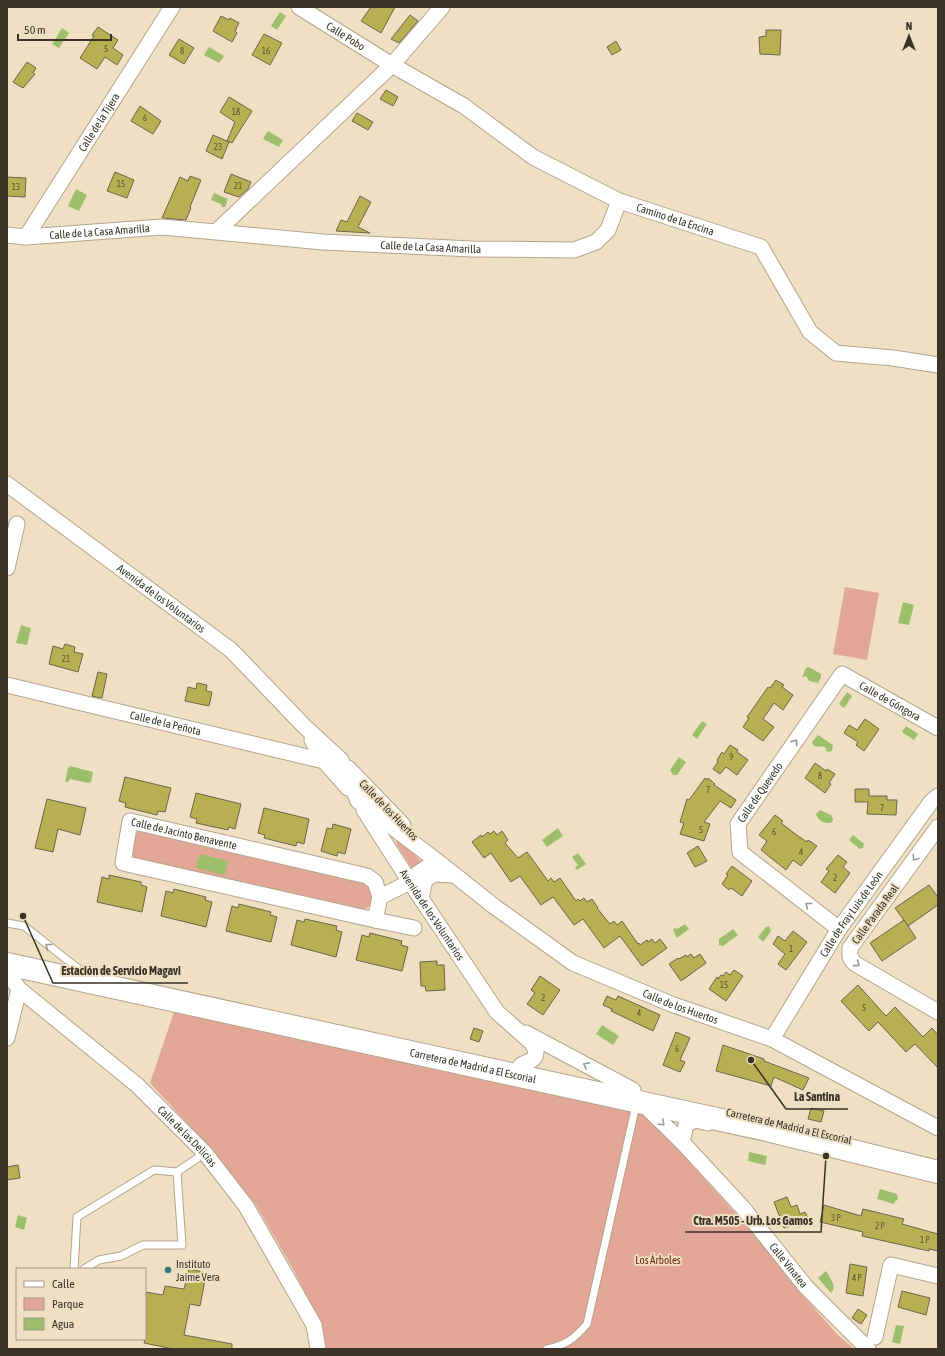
<svg xmlns="http://www.w3.org/2000/svg" width="945" height="1356" font-family="'Asap Condensed',sans-serif">
  <rect width="100%" height="100%" fill="#efdfc3"/>
  <g fill="#e2a797">
    <polygon points="845,587 879,593 867,660 833,654"/>
    <polygon points="141,830 365,881 374,893 372,904 363,911 136,859 129,851 132,836"/>
    <polygon points="394,835 422,862 413,870 397,845"/>
    <polygon points="174,1012 645,1114 673,1144 774,1256 804,1297 838,1335 854,1349 321,1349 316,1314 293,1269 256,1205 213,1151 150,1083"/>
  </g>
  <g fill="#9dbf6c">
    <polygon points="280,12 286,16 277,30 271,26"/>
    <polygon points="62,28 69,33 59,48 52,44"/>
    <polygon points="209,47 224,56 219,63 204,55"/>
    <polygon points="268,131 283,140 279,147 263,139"/>
    <polygon points="76,189 87,195 79,211 68,206"/>
    <polygon points="214,193 228,199 225,207 222,207 221,204 211,200"/>
    <polygon points="903,602 914,605 909,625 898,623"/>
    <polygon points="21,625 31,628 27,645 16,643"/>
    <polygon points="809,667 821,674 821,677 818,683 809,681 806,676 802,677 806,668"/>
    <polygon points="847,692 852,696 844,708 839,704"/>
    <polygon points="702,721 707,724 697,739 692,735"/>
    <polygon points="906,726 918,734 914,740 902,732"/>
    <path d="M818 735 833 745 832 751 827 752 826 748C822 745 818 748 814 746L812 742Z"/>
    <polygon points="679,757 686,762 677,775 673,775 670,770"/>
    <polygon points="70,766 93,772 91,782 88,783 70,779 68,782 65,782 68,768"/>
    <path d="M820 810 831 815 833 819 832 822C826 825 818 821 816 814Z"/>
    <polygon points="558,828 563,836 547,847 542,840"/>
    <polygon points="853,835 864,844 863,848 860,849 849,840"/>
    <polygon points="578,853 586,864 577,870 575,867 578,865 572,857"/>
    <polygon points="200,854 228,861 225,875 196,868"/>
    <polygon points="685,924 689,929 677,938 673,930 675,928 677,929"/>
    <polygon points="769,926 771,931 763,942 758,937 766,927"/>
    <polygon points="733,929 738,935 723,946 719,945 719,939"/>
    <polygon points="602,1025 619,1036 613,1045 596,1034"/>
    <polygon points="749,1152 767,1156 765,1165 748,1161"/>
    <polygon points="880,1189 897,1194 898,1200 895,1201 894,1204 877,1199"/>
    <polygon points="18,1215 27,1218 24,1230 15,1227"/>
    <path d="M826 1271C830 1278 838 1287 831 1293L818 1278Z"/>
    <polygon points="896,1325 904,1326 900,1344 892,1342"/>
  </g>
  <g fill="#b7af51" stroke="#69674c">
    <polygon points="371,7 395,7 381,33 361,21"/>
    <polygon points="410,15 418,21 399,43 391,39"/>
    <polygon points="221,16 229,20 230,18 239,23 235,31 237,33 232,42 213,31"/>
    <polygon points="98,27 118,40 113,48 123,55 117,65 105,57 97,69 80,58 94,36 92,35"/>
    <polygon points="766,30 781,30 780,55 760,54 759,37 766,36"/>
    <polygon points="264,34 282,43 270,65 252,55"/>
    <polygon points="179,39 194,48 184,64 169,55"/>
    <polygon points="616,41 621,50 612,55 607,47"/>
    <polygon points="27,62 36,68 33,73 35,74 23,88 13,82"/>
    <polygon points="386,90 398,97 393,106 380,99"/>
    <polygon points="229,97 252,111 232,143 227,141 235,122 220,112"/>
    <polygon points="140,106 161,121 153,134 131,121"/>
    <polygon points="357,113 373,122 368,130 352,121"/>
    <polygon points="213,135 229,142 222,159 206,151"/>
    <polygon points="115,172 134,180 127,198 107,191"/>
    <polygon points="231,174 251,182 248,189 239,197 224,192"/>
    <polygon points="190,176 201,180 190,207 191,208 186,220 162,218 180,177 188,181"/>
    <polygon points="7,177 26,178 25,197 7,196"/>
    <polygon points="360,196 371,202 358,227 370,233 336,231 341,220 347,222"/>
    <polygon points="65,644 75,647 74,652 83,654 78,672 49,664 53,646 63,649"/>
    <polygon points="98,672 107,674 102,698 92,696"/>
    <polygon points="776,680 784,685 782,687 793,695 783,710 774,703 763,719 774,727 763,741 743,727 749,718 747,717 768,687 770,688"/>
    <polygon points="197,683 207,685 206,691 212,692 209,706 185,701 188,687 196,689"/>
    <polygon points="865,719 879,729 864,751 856,745 858,742 844,733 849,725 857,730"/>
    <polygon points="730,745 738,750 737,752 748,760 737,775 726,767 720,774 713,769 718,762 717,760 722,752 724,754"/>
    <polygon points="815,763 826,771 827,769 835,774 829,783 831,784 825,793 805,778"/>
    <polygon points="125,777 171,788 165,812 158,811 157,815 125,807 126,803 119,801"/>
    <polygon points="705,778 707,780 708,778 715,784 714,785 736,800 731,808 720,801 704,822 710,824 704,841 680,834 684,823 680,822 687,799 689,800"/>
    <polygon points="855,789 869,789 869,796 887,796 887,800 897,800 896,815 867,814 868,802 855,802"/>
    <polygon points="196,793 241,804 235,829 229,827 228,830 196,823 197,819 190,817"/>
    <polygon points="47,799 86,808 80,835 58,829 53,852 35,848"/>
    <polygon points="264,808 309,819 304,844 297,842 296,846 264,838 265,835 258,833"/>
    <polygon points="775,815 783,821 781,823 798,836 807,842 808,840 817,846 801,866 793,860 786,870 761,850 767,841 759,835"/>
    <polygon points="333,824 351,829 345,854 338,852 337,856 321,851 327,828 332,829"/>
    <polygon points="494,831 497,835 502,831 508,840 505,843 518,858 527,852 548,881 551,878 554,882 560,878 576,901 578,899 580,901 584,898 587,902 592,899 598,908 597,908 610,924 614,921 617,925 622,921 638,944 639,943 640,945 647,940 648,942 652,939 655,943 660,939 667,948 642,966 620,936 604,948 583,919 574,925 553,897 541,905 520,876 511,882 491,853 484,858 472,842 481,835 482,837 488,832 490,834"/>
    <polygon points="698,846 707,861 695,867 687,853"/>
    <polygon points="838,855 847,862 843,867 850,873 835,893 821,882 829,871 826,869"/>
    <polygon points="732,866 752,881 742,896 731,888 729,890 722,884 728,875 726,874"/>
    <polygon points="109,875 141,882 141,885 147,887 142,912 97,902 102,877 109,879"/>
    <polygon points="929,885 938,897 938,905 908,926 895,908"/>
    <polygon points="174,889 206,897 205,900 212,902 206,927 161,916 166,891 173,893"/>
    <polygon points="239,904 271,912 270,915 277,917 271,942 226,931 232,906 238,908"/>
    <polygon points="305,919 337,926 336,930 342,932 336,957 291,945 297,920 304,922"/>
    <polygon points="904,920 916,938 882,961 870,943"/>
    <polygon points="793,931 807,942 786,970 778,964 785,954 773,944 778,936 785,941"/>
    <polygon points="370,933 402,941 401,945 408,947 402,971 356,960 362,935 369,937"/>
    <polygon points="691,954 694,958 700,954 706,963 681,981 669,964 678,958 679,959 686,955 687,957"/>
    <polygon points="437,961 437,965 444,965 445,990 426,991 425,986 421,986 420,962"/>
    <polygon points="734,970 743,976 726,1001 709,989 717,977 718,979 721,975 723,976 726,972 730,975"/>
    <polygon points="540,976 560,990 543,1015 527,1004 535,993 531,990"/>
    <polygon points="858,985 886,1016 895,1007 923,1037 932,1028 938,1035 938,1068 915,1044 906,1052 878,1022 869,1031 841,1001"/>
    <polygon points="607,996 616,1000 618,996 660,1015 653,1031 611,1011 612,1009 603,1005"/>
    <polygon points="474,1028 483,1031 479,1042 470,1039"/>
    <polygon points="676,1032 690,1038 680,1060 685,1062 680,1072 663,1065"/>
    <polygon points="723,1045 764,1059 764,1061 809,1078 803,1090 774,1077 771,1086 716,1071"/>
    <polygon points="811,1108 824,1111 821,1122 808,1119"/>
    <polygon points="18,1165 20,1178 7,1180 7,1167"/>
    <polygon points="787,1197 791,1207 797,1205 800,1214 805,1212 810,1223 799,1227 797,1223 784,1228 774,1202"/>
    <polygon points="824,1205 861,1216 863,1209 904,1219 902,1224 938,1234 938,1251 929,1249 929,1251 862,1236 863,1232 820,1222"/>
    <polygon points="850,1264 867,1267 863,1296 846,1293"/>
    <polygon points="189,1269 203,1272 202,1280 205,1280 200,1306 190,1304 184,1335 232,1344 232,1349 173,1349 144,1343 145,1339 145,1292 163,1295 165,1286 184,1289"/>
    <polygon points="902,1291 930,1298 926,1315 898,1307"/>
    <polygon points="858,1309 867,1315 861,1324 852,1318"/>
  </g>
  <g fill="none" stroke-linecap="round" stroke-linejoin="round">
    <g stroke="#b4a58b" stroke-width="9">
      <g id="lane">
        <polyline points="7,923 24,926 80,970"/>
        <polyline points="74,1269 77,1217 154,1170 177,1172 205,1153"/>
        <polyline points="84,1269 99,1260 121,1256 143,1245 182,1245 177,1172"/>
        <path d="M547 1349C566 1345 574 1339 587 1324L636 1105"/>
      </g>
    </g>
    <g stroke="#b4a58b" stroke-width="17">
      <g id="street">
        <path id="s1" d="M299 7 392 65 464 106 533 157 619 201 761 247 810 332 836 353 893 358 938 365"/>
        <polyline points="217,231 392,65 442,7"/>
        <path id="s2" d="M7 235 26 237 162 227 323 242 472 249 574 250 596 242 608 230 619 201"/>
        <path id="s3" d="M26 237 172 7"/>
        <path id="s4" d="M7 484 231 650 304 726 341 760 358 801 437 861 495 907 573 963 671 1004 772 1039 938 1128"/>
        <polyline points="7,568 17,524"/>
        <path id="s5" d="M7 685 324 761"/>
        <polyline points="312,740 324,761 348,788"/>
        <polyline points="348,768 403,825"/>
        <path id="s6" d="M364 810 410 882 497 1012 533 1044 536 1052 535 1057 532 1060 521 1065"/>
        <polyline points="938,827 850,948 850,957 854,963 938,1012"/>
        <path id="s7" d="M380 897 375 920 123 863 130 821 367 876 375 882 380 897 410 882 418 873 437 861"/>
        <polyline points="421,898 425,880 434,874 454,875"/>
        <polyline points="375,920 414,928"/>
        <path id="s8" d="M839 929 740 852 738 824 842 674 938 728"/>
        <path id="s9" d="M9 964 7 972 19 989 137 1085 205 1153 246 1206 314 1325 318 1349"/>
        <polyline points="526,1033 633,1090"/>
        <polyline points="7,1038 19,989"/>
        <path id="s10" d="M772 1039 839 929 931 802 938 796"/>
        <path id="s11" d="M642 1103 682 1142 743 1208 806 1287 868 1349"/>
        <polyline points="682,1142 686,1125 695,1120 708,1123"/>
        <polyline points="875,1337 891,1265 938,1276"/>
      </g>
    </g>
    <g stroke="#b4a58b" stroke-width="24">
      <g id="highway">
        <path id="s12" d="M7 964 767 1130 938 1172"/>
      </g>
    </g>
    <use href="#lane" stroke="#fff" stroke-width="7"/>
    <use href="#street" stroke="#fff" stroke-width="15"/>
    <use href="#highway" stroke="#fff" stroke-width="22"/>
  </g>
  <defs><path id="oneway-chevron" d="M-2-3.5L2.5 0L-2 3.5" fill="none" stroke-width="1.6" stroke-linecap="round" stroke-linejoin="round"/></defs>
  <g stroke="#9c9994">
    <use href="#oneway-chevron" transform="translate(795 742) rotate(-55)"/>
    <use href="#oneway-chevron" transform="translate(915 858) rotate(126)"/>
    <use href="#oneway-chevron" transform="translate(808 905) rotate(-142)"/>
    <use href="#oneway-chevron" transform="translate(48 946) rotate(-142)"/>
    <use href="#oneway-chevron" transform="translate(857 964) rotate(37)"/>
    <use href="#oneway-chevron" transform="translate(586 1065) rotate(-152)"/>
    <use href="#oneway-chevron" transform="translate(662 1123) rotate(43)"/>
  </g>
  <circle fill="#327c7c" stroke="#efdfc3" stroke-width="1.5" cx="168" cy="1270" r="4"/>
  <g text-anchor="middle" dominant-baseline="central" stroke-width="4" stroke-linejoin="round" paint-order="stroke">
    <g font-size="9" fill="#585232">
      <text x="106" y="49">5</text>
      <text x="182" y="51">8</text>
      <text x="266" y="51">16</text>
      <text x="236" y="112">18</text>
      <text x="145" y="118">6</text>
      <text x="218" y="147">23</text>
      <text x="121" y="184">15</text>
      <text x="238" y="186">21</text>
      <text x="16" y="187">13</text>
      <text x="66" y="659">21</text>
      <text x="731" y="757">9</text>
      <text x="820" y="776">8</text>
      <text x="708" y="790">7</text>
      <text x="882" y="808">7</text>
      <text x="701" y="830">5</text>
      <text x="774" y="832">6</text>
      <text x="801" y="852">4</text>
      <text x="835" y="878">2</text>
      <text x="791" y="949">1</text>
      <text x="724" y="985">15</text>
      <text x="543" y="998">2</text>
      <text x="864" y="1008">5</text>
      <text x="639" y="1013">4</text>
      <text x="677" y="1049">6</text>
      <text x="836" y="1218">3 P</text>
      <text x="880" y="1226">2 P</text>
      <text x="925" y="1240">1 P</text>
      <text x="857" y="1278">4 P</text>
    </g>
    <g font-size="11" fill="#393328" stroke="#efdfc3">
      <text stroke="none"><textPath href="#s1" startOffset="55">Calle Pobo</textPath></text>
      <text stroke="none"><textPath href="#s3" startOffset="136">Calle de la Tijera</textPath></text>
      <text stroke="none"><textPath href="#s1" startOffset="434">Camino de la Encina</textPath></text>
      <text stroke="none"><textPath href="#s2" startOffset="93">Calle de La Casa Amarilla</textPath></text>
      <text stroke="none"><textPath href="#s2" startOffset="425">Calle de La Casa Amarilla</textPath></text>
      <text stroke="none"><textPath href="#s4" startOffset="192">Avenida de los Voluntarios</textPath></text>
      <text stroke="none"><textPath href="#s8" startOffset="391">Calle de Góngora</textPath></text>
      <text stroke="none"><textPath href="#s5" startOffset="163">Calle de la Peñota</textPath></text>
      <text stroke="none"><textPath href="#s8" startOffset="192">Calle de Quevedo</textPath></text>
      <text transform="translate(389 810) rotate(46)">Calle de los Huertos</text>
      <text stroke="none"><textPath href="#s7" startOffset="380">Calle de Jacinto Benavente</textPath></text>
      <text transform="translate(875 914) rotate(-54)">Calle Parada Real</text>
      <text stroke="none"><textPath href="#s6" startOffset="125">Avenida de los Voluntarios</textPath></text>
      <text stroke="none"><textPath href="#s10" startOffset="148">Calle de Fray Luis de León</textPath></text>
      <text stroke="none"><textPath href="#s4" startOffset="864">Calle de los Huertos</textPath></text>
      <text stroke="none"><textPath href="#s12" startOffset="477">Carretera de Madrid a El Escorial</textPath></text>
      <text transform="translate(789 1126) rotate(13)">Carretera de Madrid a El Escorial</text>
      <text stroke="none"><textPath href="#s9" startOffset="253">Calle de las Delicias</textPath></text>
      <text stroke="none"><textPath href="#s11" startOffset="219">Calle Vinatea</textPath></text>
    </g>
    <g font-size="11" fill="#6f2007" stroke="#efdfc3">
      <text x="658" y="1260">Los Árboles</text>
    </g>
    <g font-size="11" fill="#393328" stroke="#efdfc3" text-anchor="start">
      <text x="176" y="1264">Instituto<tspan x="176" dy="13">Jaime Vera</tspan></text>
    </g>
  </g>
  <path fill="none" stroke="#393328" stroke-width="1.5" d="M23 916L53 983H188M751 1060L786 1109H848M826 1156L821 1232H685"/>
  <g fill="#393328" stroke="#efdfc3" stroke-width="1.5">
    <circle cx="23" cy="916" r="4"/>
    <circle cx="751" cy="1060" r="4"/>
    <circle cx="826" cy="1156" r="4"/>
  </g>
  <g font-size="12" text-anchor="middle" font-weight="bold" fill="#393328" stroke="#efdfc3" stroke-width="4" stroke-linejoin="round" paint-order="stroke">
    <text x="121" y="975">Estación de Servicio Magavi</text>
    <text x="817" y="1101">La Santina</text>
    <text x="753" y="1225">Ctra. M505 - Urb. Los Gamos</text>
  </g>
  <rect width="945" height="1356" fill="none" stroke="#393328" stroke-width="16"/>
  <rect x="16" y="1268" width="130" height="72" fill="#efdfc3" stroke="#a69a85"/>
  <rect x="24" y="1281" width="20" height="6" fill="#ffffff" stroke="#a69a85"/>
  <text x="52" y="1288" font-size="12" fill="#393328">Calle</text>
  <rect x="24" y="1298" width="20" height="12" fill="#e2a797" stroke="#a69a85"/>
  <text x="52" y="1308" font-size="12" fill="#393328">Parque</text>
  <rect x="24" y="1318" width="20" height="12" fill="#9dbf6c" stroke="#a69a85"/>
  <text x="52" y="1328" font-size="12" fill="#393328">Agua</text>
  <g transform="translate(909 36)" stroke="#efdfc3" stroke-width="3" paint-order="stroke">
  <path d="M0-3L7 15L0 10L-7 15Z" fill="#393328"/>
  <text y="-6" font-size="11" font-weight="bold" text-anchor="middle" fill="#393328">N</text>
  </g>
  <path d="M18 34v6h93v-6" fill="none" stroke="#393328" stroke-width="2"/>
  <text x="24" y="34" font-size="12" fill="#393328" stroke="#efdfc3" stroke-width="3" paint-order="stroke">50 m</text>
</svg>
